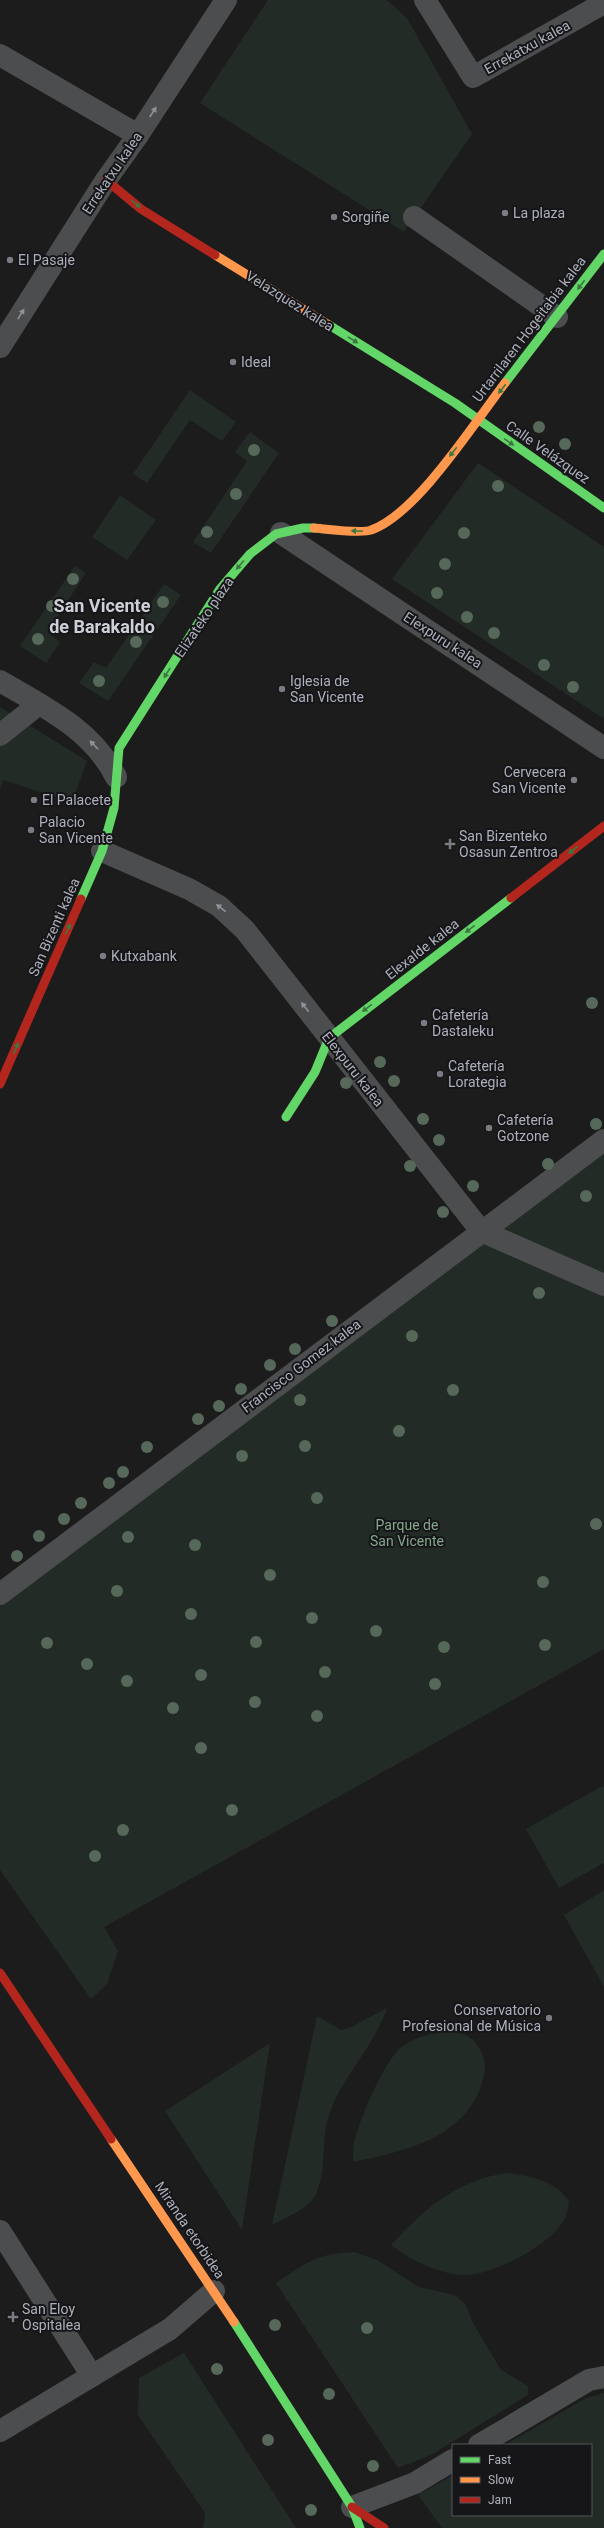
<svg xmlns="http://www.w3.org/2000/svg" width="604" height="2528" font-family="Roboto,sans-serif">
  <rect width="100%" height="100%" fill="#1c1c1c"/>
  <g fill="#232b26">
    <polygon points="268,0 387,0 407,18 472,134 404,232 200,103"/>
    <polygon points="190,390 236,422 222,441 190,420 147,483 133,474"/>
    <polygon points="250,432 279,453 211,553 193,542 247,461 235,452"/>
    <polygon points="478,463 604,547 604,719 392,579"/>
    <polygon points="120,495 156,520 127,560 92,537"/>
    <polygon points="75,566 86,573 47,632 60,642 46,663 20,646"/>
    <polygon points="164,584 181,595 108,701 79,683 94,662 106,668"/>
    <polygon points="0,707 87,761 72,802 3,780 0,789"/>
    <polygon points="604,1140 604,1649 104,1927 118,1951 107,1984 91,1999 0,1870 0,1594"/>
    <polygon points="604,1785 604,1863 559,1888 526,1829"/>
    <polygon points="604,1890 604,1987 564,1915"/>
    <path d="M387 2008C374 2047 342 2076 329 2115 321 2140 327 2170 316 2194 309 2209 285 2218 272 2225L317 2016 341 2030 351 2027Z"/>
    <path d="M452 2032C470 2034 476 2040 483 2056 487 2066 484 2076 481 2086 463 2139 402 2152 353 2162 353 2156 353 2149 354 2143 359 2121 385 2058 403 2046 419 2035 434 2033 452 2032Z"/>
    <polygon points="270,2043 242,2230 165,2111"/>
    <path d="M506 2173C531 2176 554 2180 569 2201 568 2211 566 2218 560 2226 544 2248 490 2276 464 2275 438 2274 411 2260 391 2245 425 2208 456 2181 506 2173Z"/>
    <path d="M354 2252 377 2260 419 2287 455 2295 466 2305 473 2323 501 2370 528 2386V2395L431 2455 398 2468 276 2283C308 2262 315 2254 354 2252Z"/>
    <polygon points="184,2353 296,2528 203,2528 205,2513 138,2415 139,2378"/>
    <polygon points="604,2393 604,2528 442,2528 418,2495 453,2475 453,2515 591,2515 591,2445 505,2445 586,2398"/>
  </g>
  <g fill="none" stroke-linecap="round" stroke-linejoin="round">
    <g stroke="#4c4d4f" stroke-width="22">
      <polyline points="0,2231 92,2376"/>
      <polyline points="0,2431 170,2329 214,2291"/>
      <polyline points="479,2445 589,2380 604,2377"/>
      <polyline points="352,2507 415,2483 453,2460"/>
    </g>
    <g stroke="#4c4d4f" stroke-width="22">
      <polyline points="425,0 473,77 597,7"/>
      <polyline points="0,55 138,135"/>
      <polyline points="414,217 557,317"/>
      <polyline points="0,347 106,180 138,135 226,0"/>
      <polyline points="281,533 604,748"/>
      <path d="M0 681C44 707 92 729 116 777"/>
      <polyline points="0,735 39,704"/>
      <polyline points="102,851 189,889 219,906 245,930 481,1231 604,1285"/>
      <polyline points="0,1594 604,1140"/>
    </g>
    <g stroke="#63d668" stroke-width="9">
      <polyline points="329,325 455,403 604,508"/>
      <polyline points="505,383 604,254"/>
      <polyline points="81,899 102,851 114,808 119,748 220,589 250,554 276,534 303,528 314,528"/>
      <polyline points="286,1117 315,1072 329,1038 511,898"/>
      <polyline points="234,2322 352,2507 360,2528"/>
    </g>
    <g stroke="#ff974d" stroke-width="9">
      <polyline points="215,255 329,325"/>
      <path d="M314 528C326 529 362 534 371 530 416 515 475 422 505 383"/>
      <polyline points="111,2139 234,2322"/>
    </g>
    <g stroke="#b3261e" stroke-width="9">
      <polyline points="106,180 141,209 215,255"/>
      <polyline points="511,898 604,826"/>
      <polyline points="0,1084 81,899"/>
      <polyline points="0,1973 111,2139"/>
      <polyline points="352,2507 384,2528"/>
    </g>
  </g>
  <g fill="#566859">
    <circle cx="539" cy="427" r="6"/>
    <circle cx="565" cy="444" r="6"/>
    <circle cx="254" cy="450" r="6"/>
    <circle cx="498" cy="486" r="6"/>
    <circle cx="236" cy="494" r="6"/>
    <circle cx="207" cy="532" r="6"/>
    <circle cx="464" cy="533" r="6"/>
    <circle cx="445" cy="564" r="6"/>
    <circle cx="73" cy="579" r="6"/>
    <circle cx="437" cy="593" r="6"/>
    <circle cx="163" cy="602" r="6"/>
    <circle cx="52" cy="606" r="6"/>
    <circle cx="467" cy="617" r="6"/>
    <circle cx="494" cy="633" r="6"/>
    <circle cx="38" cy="639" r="6"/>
    <circle cx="136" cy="642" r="6"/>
    <circle cx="544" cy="665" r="6"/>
    <circle cx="99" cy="681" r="6"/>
    <circle cx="573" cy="687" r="6"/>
    <circle cx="592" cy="1003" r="6"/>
    <circle cx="380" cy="1062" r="6"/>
    <circle cx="394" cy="1081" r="6"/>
    <circle cx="346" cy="1083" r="6"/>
    <circle cx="423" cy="1119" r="6"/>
    <circle cx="596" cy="1124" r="6"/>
    <circle cx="439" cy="1140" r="6"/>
    <circle cx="548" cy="1164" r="6"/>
    <circle cx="410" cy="1166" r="6"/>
    <circle cx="473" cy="1186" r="6"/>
    <circle cx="586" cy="1196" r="6"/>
    <circle cx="443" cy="1212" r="6"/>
    <circle cx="539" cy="1293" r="6"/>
    <circle cx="332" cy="1321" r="6"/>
    <circle cx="412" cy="1336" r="6"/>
    <circle cx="295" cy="1349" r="6"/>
    <circle cx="270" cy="1365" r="6"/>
    <circle cx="241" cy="1389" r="6"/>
    <circle cx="453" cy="1390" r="6"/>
    <circle cx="300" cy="1400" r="6"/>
    <circle cx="219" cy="1406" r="6"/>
    <circle cx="198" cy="1419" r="6"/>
    <circle cx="399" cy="1431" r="6"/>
    <circle cx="305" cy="1446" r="6"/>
    <circle cx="147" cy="1447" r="6"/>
    <circle cx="242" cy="1456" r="6"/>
    <circle cx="123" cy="1472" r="6"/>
    <circle cx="109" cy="1483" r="6"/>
    <circle cx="317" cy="1498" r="6"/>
    <circle cx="81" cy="1503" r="6"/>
    <circle cx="64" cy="1519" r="6"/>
    <circle cx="596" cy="1524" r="6"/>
    <circle cx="39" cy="1536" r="6"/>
    <circle cx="128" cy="1537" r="6"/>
    <circle cx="195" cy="1545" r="6"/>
    <circle cx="17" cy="1556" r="6"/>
    <circle cx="270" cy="1575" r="6"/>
    <circle cx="543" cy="1582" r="6"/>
    <circle cx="117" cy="1591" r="6"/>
    <circle cx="191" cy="1614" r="6"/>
    <circle cx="312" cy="1618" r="6"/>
    <circle cx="376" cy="1631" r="6"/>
    <circle cx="256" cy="1642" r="6"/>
    <circle cx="47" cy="1643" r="6"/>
    <circle cx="545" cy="1645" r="6"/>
    <circle cx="444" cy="1647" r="6"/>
    <circle cx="87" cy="1664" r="6"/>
    <circle cx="325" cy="1672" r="6"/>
    <circle cx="201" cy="1675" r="6"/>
    <circle cx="127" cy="1681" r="6"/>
    <circle cx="435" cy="1684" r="6"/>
    <circle cx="255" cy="1702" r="6"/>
    <circle cx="173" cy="1708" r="6"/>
    <circle cx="317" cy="1716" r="6"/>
    <circle cx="201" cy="1748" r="6"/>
    <circle cx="232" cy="1810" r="6"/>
    <circle cx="123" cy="1830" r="6"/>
    <circle cx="95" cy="1856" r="6"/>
    <circle cx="275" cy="2325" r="6"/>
    <circle cx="367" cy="2328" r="6"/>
    <circle cx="217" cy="2369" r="6"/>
    <circle cx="329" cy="2394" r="6"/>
    <circle cx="268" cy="2440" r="6"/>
    <circle cx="373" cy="2466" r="6"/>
    <circle cx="311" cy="2510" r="6"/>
  </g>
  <defs><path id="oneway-solid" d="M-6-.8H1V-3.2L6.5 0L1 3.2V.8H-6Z"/></defs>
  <g fill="#90929b">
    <use href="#oneway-solid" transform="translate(153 112) rotate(-57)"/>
    <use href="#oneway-solid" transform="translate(21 314) rotate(-58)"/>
    <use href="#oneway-solid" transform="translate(94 745) rotate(-134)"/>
    <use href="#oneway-solid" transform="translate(221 908) rotate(-142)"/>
    <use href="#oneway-solid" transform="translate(305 1007) rotate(-128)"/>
  </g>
  <g fill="#3c7640">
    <use href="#oneway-solid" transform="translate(136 204) rotate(39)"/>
    <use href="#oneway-solid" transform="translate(581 285) rotate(127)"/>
    <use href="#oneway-solid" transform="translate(353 340) rotate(32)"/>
    <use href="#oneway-solid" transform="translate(502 389) rotate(128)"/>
    <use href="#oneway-solid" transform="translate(509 442) rotate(35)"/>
    <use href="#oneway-solid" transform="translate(453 452) rotate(129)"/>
    <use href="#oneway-solid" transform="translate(357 531) rotate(-178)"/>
    <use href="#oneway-solid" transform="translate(240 565) rotate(130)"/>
    <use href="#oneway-solid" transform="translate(167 673) rotate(122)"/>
    <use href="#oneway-solid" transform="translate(573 850) rotate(142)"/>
    <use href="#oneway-solid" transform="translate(68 929) rotate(-66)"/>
    <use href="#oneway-solid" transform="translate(470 929) rotate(142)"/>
    <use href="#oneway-solid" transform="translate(367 1008) rotate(143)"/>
    <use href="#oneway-solid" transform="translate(16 1048) rotate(-66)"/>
  </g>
  <g fill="#7a7c84" stroke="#161618" stroke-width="1.5">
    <circle cx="505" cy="213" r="4"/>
    <circle cx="334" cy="217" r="4"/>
    <circle cx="10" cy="260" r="4"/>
    <circle cx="233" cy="362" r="4"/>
    <circle cx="282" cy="689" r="4"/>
    <circle cx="574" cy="780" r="4"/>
    <circle cx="34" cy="800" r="4"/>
    <circle cx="31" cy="830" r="4"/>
    <path d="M448 838h4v4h4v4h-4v4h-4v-4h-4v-4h4z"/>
    <circle cx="103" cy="956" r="4"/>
    <circle cx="424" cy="1023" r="4"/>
    <circle cx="440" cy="1074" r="4"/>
    <circle cx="489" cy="1128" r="4"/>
    <circle cx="549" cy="2018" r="4"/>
    <path d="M11 2311h4v4h4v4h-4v4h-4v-4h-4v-4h4z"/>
  </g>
  <g text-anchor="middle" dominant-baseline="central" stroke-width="4" stroke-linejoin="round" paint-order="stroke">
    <g font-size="14" fill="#adb0bc" stroke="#161618">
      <text transform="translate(527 47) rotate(-29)">Errekatxu kalea</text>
      <text transform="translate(112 173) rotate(-56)">Errekatxu kalea</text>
      <text transform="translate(290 301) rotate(32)">Velazquez kalea</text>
      <text transform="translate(529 329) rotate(-53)">Urtarrilaren Hogeitabia kalea</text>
      <text transform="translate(548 452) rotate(35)">Calle Velázquez</text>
      <text transform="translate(204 617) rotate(-56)">Elizateko plaza</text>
      <text transform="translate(443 640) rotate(33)">Elexpuru kalea</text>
      <text transform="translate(54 927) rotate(-66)">San Bizenti kalea</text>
      <text transform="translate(422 949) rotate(-38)">Elexalde kalea</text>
      <text transform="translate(353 1069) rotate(52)">Elexpuru kalea</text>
      <text transform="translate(301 1366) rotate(-37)">Francisco Gomez kalea</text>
      <text transform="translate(190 2230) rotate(56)">Miranda etorbidea</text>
    </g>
    <g font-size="14" fill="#adb0bc" stroke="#161618" text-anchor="start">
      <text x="513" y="213">La plaza</text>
      <text x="342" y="217">Sorgiñe</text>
      <text x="18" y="260">El Pasaje</text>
      <text x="241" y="362">Ideal</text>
      <text x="290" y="681">Iglesia de<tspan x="290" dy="16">San Vicente</tspan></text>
      <text x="566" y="772" text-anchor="end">Cervecera<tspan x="566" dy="16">San Vicente</tspan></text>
      <text x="42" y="800">El Palacete</text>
      <text x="39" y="822">Palacio<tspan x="39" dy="16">San Vicente</tspan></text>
      <text x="459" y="836">San Bizenteko<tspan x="459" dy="16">Osasun Zentroa</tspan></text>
      <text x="111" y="956">Kutxabank</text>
      <text x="432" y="1015">Cafetería<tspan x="432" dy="16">Dastaleku</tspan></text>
      <text x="448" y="1066">Cafetería<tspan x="448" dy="16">Lorategia</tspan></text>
      <text x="497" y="1120">Cafetería<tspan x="497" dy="16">Gotzone</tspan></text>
      <text x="541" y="2010" text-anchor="end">Conservatorio<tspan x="541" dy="16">Profesional de Música</tspan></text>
      <text x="22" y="2309">San Eloy<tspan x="22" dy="16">Ospitalea</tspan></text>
    </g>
    <g font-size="14" fill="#85a78b" stroke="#161618">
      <text x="407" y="1525">Parque de<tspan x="407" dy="16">San Vicente</tspan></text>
    </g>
    <g font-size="18" font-weight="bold" fill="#ced0d8" stroke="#161618">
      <text x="102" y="605">San Vicente<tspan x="102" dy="21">de Barakaldo</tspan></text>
    </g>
  </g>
  <rect x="452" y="2444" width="140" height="72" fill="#161618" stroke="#52545a"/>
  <rect x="460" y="2457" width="20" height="6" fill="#63d668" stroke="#52545a"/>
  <text x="488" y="2464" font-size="12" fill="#adb0bc">Fast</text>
  <rect x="460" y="2477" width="20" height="6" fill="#ff974d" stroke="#52545a"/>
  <text x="488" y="2484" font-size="12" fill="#adb0bc">Slow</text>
  <rect x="460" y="2497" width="20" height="6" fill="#b3261e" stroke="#52545a"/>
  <text x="488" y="2504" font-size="12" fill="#adb0bc">Jam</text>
</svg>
